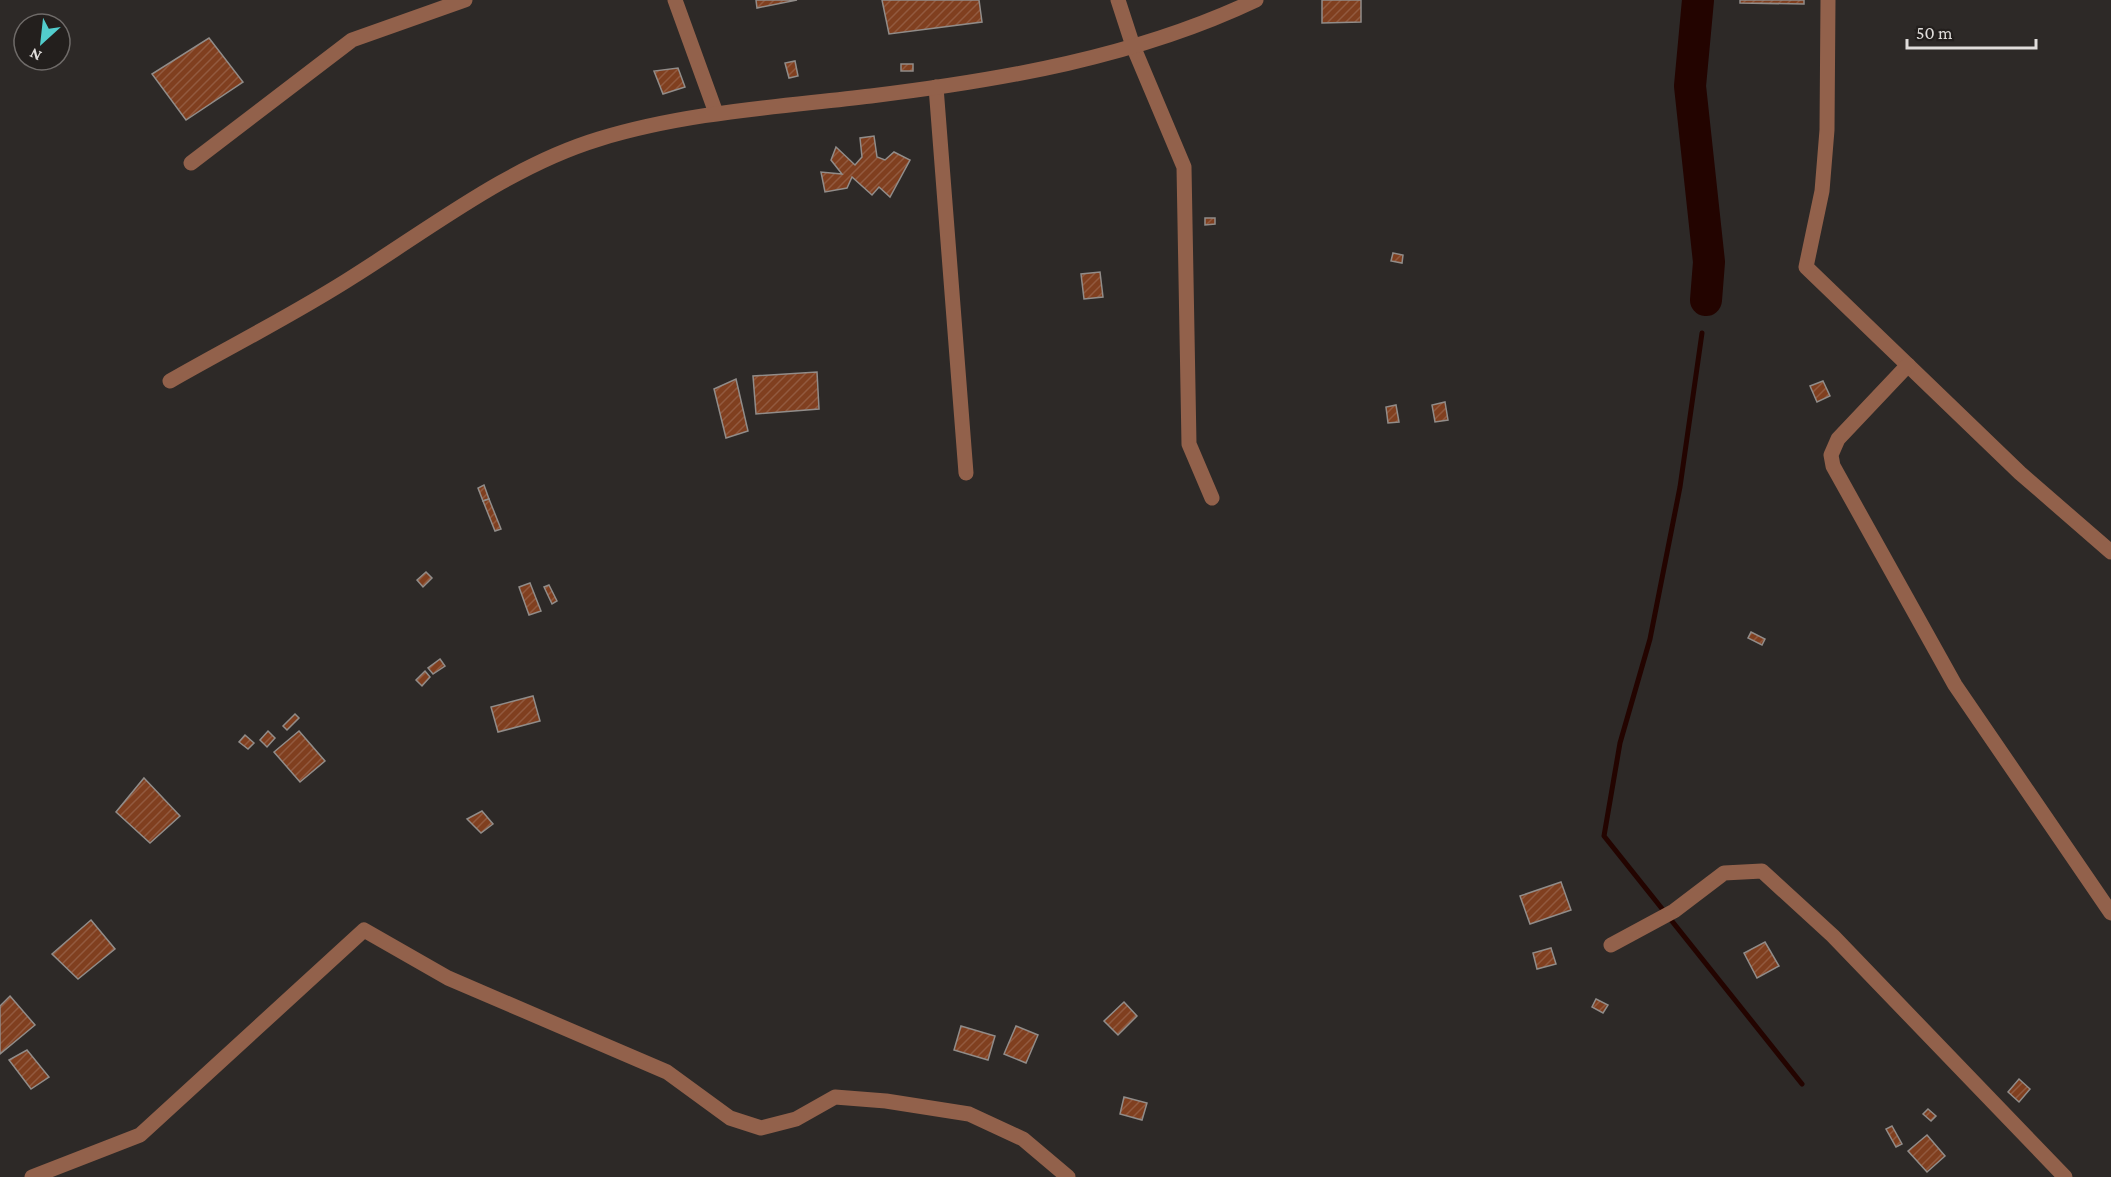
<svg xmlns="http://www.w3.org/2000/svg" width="2111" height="1177" font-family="'Crimson Pro',serif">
  <defs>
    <pattern id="building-hatch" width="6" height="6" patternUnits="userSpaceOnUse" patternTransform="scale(1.5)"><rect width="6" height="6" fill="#803f1f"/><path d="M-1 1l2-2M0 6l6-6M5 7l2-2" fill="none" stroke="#925a3f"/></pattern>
  </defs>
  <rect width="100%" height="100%" fill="#2d2927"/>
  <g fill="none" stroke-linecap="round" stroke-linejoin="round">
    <polyline stroke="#230400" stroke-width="5" points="1702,333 1680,487 1650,639 1620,743 1604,836 1802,1084"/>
    <polyline stroke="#230400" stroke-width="32" points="1698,0 1690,86 1709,262 1706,300"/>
  </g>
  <g fill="url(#building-hatch)" stroke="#918c89" stroke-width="1.5">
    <polygon points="756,0 797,0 757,8"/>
    <polygon points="882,0 979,0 982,22 889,34"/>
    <polygon points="1322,0 1361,0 1361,22 1322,23"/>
    <polygon points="1740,0 1804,0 1804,4 1740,3"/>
    <polygon points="209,38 243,82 186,120 152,74"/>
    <polygon points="795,61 798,76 789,78 785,63"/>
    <rect x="901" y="64" width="12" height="7"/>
    <polygon points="678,68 685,87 663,94 654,71"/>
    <polygon points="874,136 877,157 885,160 894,152 910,160 890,197 879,187 872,195 852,177 847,188 825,192 821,172 842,174 831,160 836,147 855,165 862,157 860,138"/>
    <polygon points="1205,218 1215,218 1215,224 1205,225"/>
    <polygon points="1393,253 1403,255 1402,263 1391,261"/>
    <polygon points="1100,272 1103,297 1084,299 1081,274"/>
    <polygon points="817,372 819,409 756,414 753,376"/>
    <polygon points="736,379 748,431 726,438 714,389"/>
    <polygon points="1823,381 1830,396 1817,402 1810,386"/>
    <polygon points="1445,402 1448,420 1435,422 1432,405"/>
    <polygon points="1396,405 1399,422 1388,423 1386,407"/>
    <polygon points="484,485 489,499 483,501 478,488"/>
    <polygon points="489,499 501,529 495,531 483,501"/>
    <polygon points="426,572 432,578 423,587 417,580"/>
    <polygon points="530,583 541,611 529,615 519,587"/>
    <polygon points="549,585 557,601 552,604 544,587"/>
    <polygon points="1751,632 1765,639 1762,645 1748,638"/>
    <polygon points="440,659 445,666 433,674 428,668"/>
    <polygon points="425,671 430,677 422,686 416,680"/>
    <polygon points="533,696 540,721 498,732 491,707"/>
    <polygon points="295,714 299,718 287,730 283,726"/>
    <polygon points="268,731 275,738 267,747 260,740"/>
    <polygon points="299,731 325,761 300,782 274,752"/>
    <polygon points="245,735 254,743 248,749 239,742"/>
    <polygon points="144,778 180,816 150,843 116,812"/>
    <polygon points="482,811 493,824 481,833 467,819"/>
    <polygon points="1561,882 1571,910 1530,924 1520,896"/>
    <polygon points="91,920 115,949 78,979 52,954"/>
    <polygon points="1765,942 1779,966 1757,978 1744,953"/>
    <polygon points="1551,948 1556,964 1537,969 1533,953"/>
    <polygon points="10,996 35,1025 0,1054 0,1006"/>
    <polygon points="1596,999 1608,1005 1603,1013 1592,1007"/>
    <polygon points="1124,1002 1137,1016 1118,1035 1104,1021"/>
    <polygon points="961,1026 995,1036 988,1060 954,1050"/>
    <polygon points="1016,1026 1038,1035 1026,1063 1004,1054"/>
    <polygon points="27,1050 49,1077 31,1089 9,1060"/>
    <polygon points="2019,1079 2030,1089 2019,1102 2008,1092"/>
    <polygon points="1124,1097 1147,1103 1142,1120 1120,1114"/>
    <polygon points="1928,1109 1936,1116 1931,1121 1923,1114"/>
    <polygon points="1892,1126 1902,1144 1896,1147 1886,1129"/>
    <polygon points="1927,1135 1945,1156 1927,1172 1908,1151"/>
  </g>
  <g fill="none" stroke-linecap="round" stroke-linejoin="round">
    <g stroke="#92614b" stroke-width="15">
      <polyline points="675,0 716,113"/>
      <polyline points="1118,0 1133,46 1184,167 1189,444 1212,498"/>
      <polyline points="1828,0 1827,130 1822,191 1806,267 2020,473 2111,552"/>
      <polyline points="936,87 966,473"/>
      <polyline points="191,163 352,40 465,0"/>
      <polyline points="1908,365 1838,439 1831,455 1833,466 1955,685 2111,913"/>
      <path d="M170 381C231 346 295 314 354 276 432 227 510 166 599 139 687 112 780 107 871 96 1002 80 1136 57 1256 0"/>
      <polyline points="1611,945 1674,911 1724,873 1762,871 1833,936 2065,1177"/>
      <polyline points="32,1177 140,1135 364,930 448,978 667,1072 730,1118 761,1128 796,1119 835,1097 886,1101 969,1114 1023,1139 1068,1177"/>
    </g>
  </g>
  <g transform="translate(42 42) rotate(207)"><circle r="28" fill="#231f1d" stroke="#6f6b69" stroke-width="1.5"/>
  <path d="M0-4.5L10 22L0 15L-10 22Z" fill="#52cdcd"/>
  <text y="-9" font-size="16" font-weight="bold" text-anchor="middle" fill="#e0dddb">N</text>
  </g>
  <path d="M1907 39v9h129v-9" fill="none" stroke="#e0dddb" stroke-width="3"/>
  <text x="1916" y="39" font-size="18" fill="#e0dddb" stroke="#231f1d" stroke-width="4.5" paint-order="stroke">50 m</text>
</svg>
